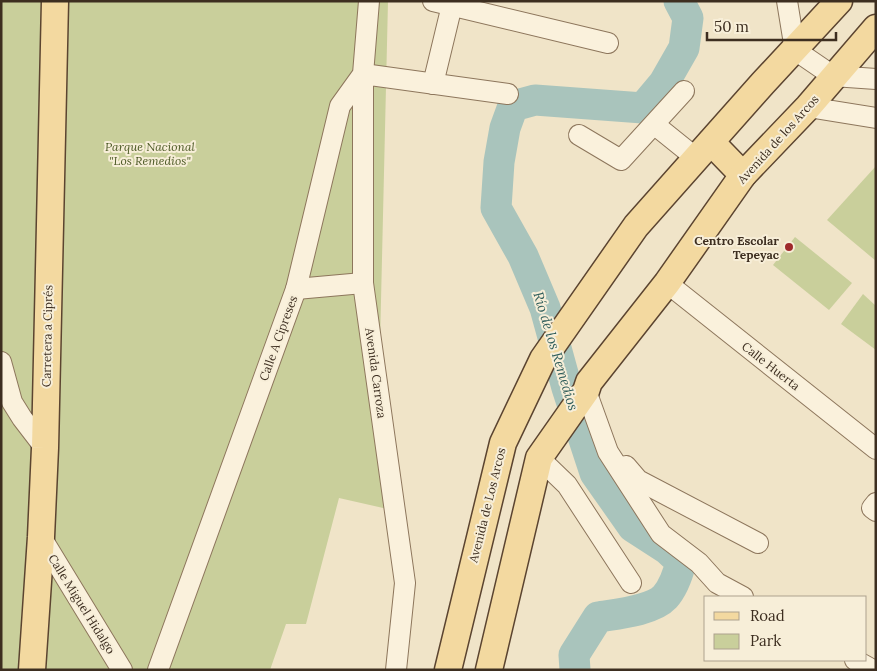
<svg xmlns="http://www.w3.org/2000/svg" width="877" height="671" font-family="Lora,serif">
  <rect width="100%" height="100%" fill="#f0e4c8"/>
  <g fill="#c9cf9b">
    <polygon points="1,1 388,1 380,344 392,510 339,498 306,624 286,624 270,670 1,670"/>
    <polygon points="876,166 876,261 827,220"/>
    <polygon points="795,237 852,283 829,310 773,265"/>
    <polygon points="863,294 876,306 876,350 841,324"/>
  </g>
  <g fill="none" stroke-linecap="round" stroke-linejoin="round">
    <path stroke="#a9c4bc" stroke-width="31" d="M575 670 574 655 598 617C616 614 652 611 665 597 673 588 678 574 681 562L667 549 633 527 595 473 567 388 545 308 523 256 496 208 499 162 505 128 513 106 535 100 643 108 664 83 684 48 688 18 679 1"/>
    <g stroke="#8d765c" stroke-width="22">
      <g id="minor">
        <polyline points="433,1 608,43"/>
        <polyline points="787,1 795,50 833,76 876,79"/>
        <polyline points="433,84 453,1"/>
        <polyline points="808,107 876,118"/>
        <polyline points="655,125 696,158"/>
        <polyline points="579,135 621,160 684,91"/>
        <polyline points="667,283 876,449"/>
        <polyline points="296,289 363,283"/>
        <polyline points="1,362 12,402 22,418 45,448"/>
        <polyline points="586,391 608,452 661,534 699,563 717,583 743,597"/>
        <polyline points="539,458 567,485 631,583"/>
        <polyline points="626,466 638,480 758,543"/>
        <polyline points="876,503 872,508 876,511"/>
        <polyline points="41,537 122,670"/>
        <polyline points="855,660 873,670"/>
        <polyline points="158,670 296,289 340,106 363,74 369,1"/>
        <polyline points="396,670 405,583 363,283 363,74 508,94"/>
      </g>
    </g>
    <g stroke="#5b4430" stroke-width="29">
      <g id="major">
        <polyline points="711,142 743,175"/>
        <polyline points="32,670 41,537 45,448 55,1"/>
        <polyline points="448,670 503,443 543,359 636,226 763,83 839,1"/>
        <polyline points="489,670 539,458 586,391 589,382 667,283 743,175 808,107 876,28"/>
      </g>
    </g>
    <use href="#minor" stroke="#faf1dc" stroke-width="20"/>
    <use href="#major" stroke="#f3d9a0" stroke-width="26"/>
  </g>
  <circle fill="#9e2a2b" stroke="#f7eed8" stroke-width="2" cx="789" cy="247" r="5"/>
  <g text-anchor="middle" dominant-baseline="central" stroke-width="4" stroke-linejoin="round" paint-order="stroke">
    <g font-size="12" fill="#3d2e20" stroke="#f7eed8">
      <text transform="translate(778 139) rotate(-48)">Avenida de los Arcos</text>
      <text transform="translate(47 336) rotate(-89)">Carretera a Ciprés</text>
      <text transform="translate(278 338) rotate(-70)">Calle A Cipreses</text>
      <text transform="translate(771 366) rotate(38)">Calle Huerta</text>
      <text transform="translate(376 373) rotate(82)">Avenida Carroza</text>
      <text transform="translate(487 505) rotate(-76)">Avenida de Los Arcos</text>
      <text transform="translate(82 604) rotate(58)">Calle Miguel Hidalgo</text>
    </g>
    <g font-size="12" font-style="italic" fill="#4d5a26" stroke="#f7eed8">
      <text x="150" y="146">Parque Nacional<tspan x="150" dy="14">"Los Remedios"</tspan></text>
    </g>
    <g font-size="12" font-weight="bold" fill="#3d2e20" stroke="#f7eed8" text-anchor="end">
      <text x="779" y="240">Centro Escolar<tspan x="779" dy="14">Tepeyac</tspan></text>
    </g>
    <g font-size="14" font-style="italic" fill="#2f5d5a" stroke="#f7eed8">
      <text transform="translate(556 351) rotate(73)">Río de los Remedios</text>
    </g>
  </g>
  <rect width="877" height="671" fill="none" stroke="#3d2e20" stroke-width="5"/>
  <rect x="704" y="596" width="162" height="65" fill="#f7eed8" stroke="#ada18e"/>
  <rect x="714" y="612" width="25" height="8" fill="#f3d9a0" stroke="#ada18e"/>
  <text x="750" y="621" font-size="15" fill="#3d2e20">Road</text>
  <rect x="714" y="634" width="25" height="15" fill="#c9cf9b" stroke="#ada18e"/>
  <text x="750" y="646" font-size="15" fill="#3d2e20">Park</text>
  <path d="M707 32v8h129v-8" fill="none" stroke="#3d2e20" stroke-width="2.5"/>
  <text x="714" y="32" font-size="15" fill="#3d2e20" stroke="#f7eed8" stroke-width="4" paint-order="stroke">50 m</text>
</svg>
